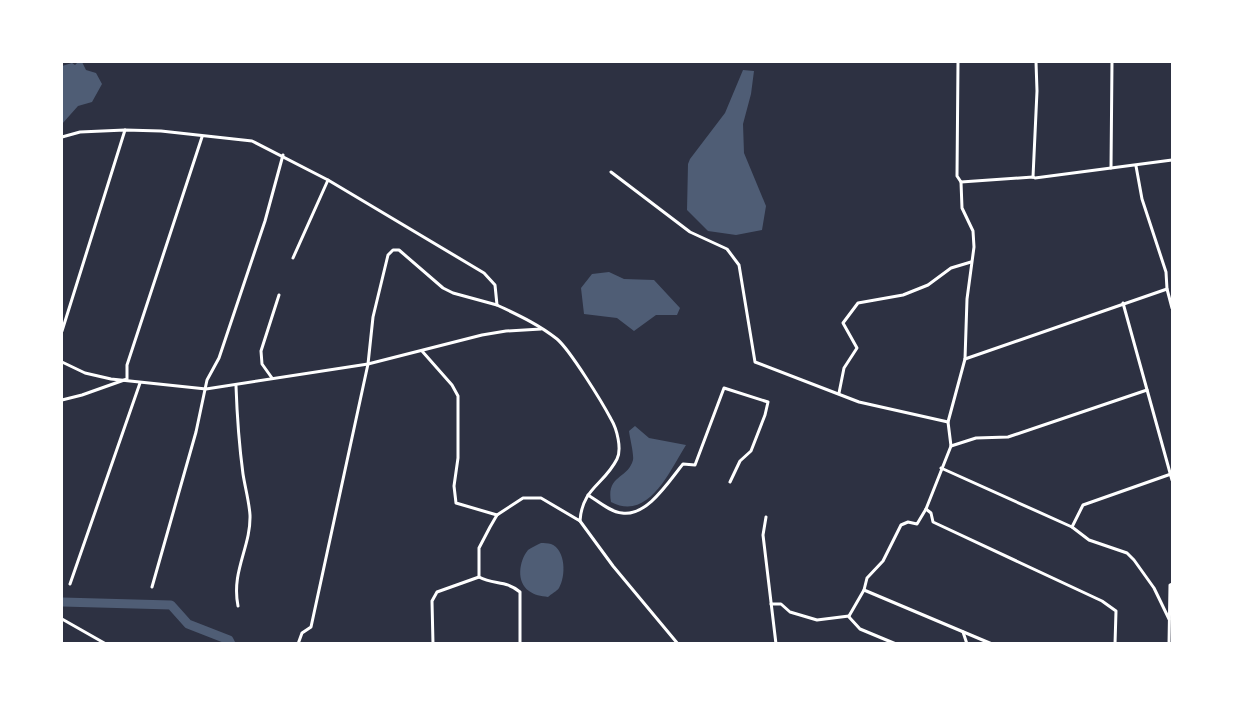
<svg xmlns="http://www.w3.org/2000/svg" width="1234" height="705" font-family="'Roboto Condensed',sans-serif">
  <rect width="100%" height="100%" fill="#2d3142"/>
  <g fill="#4f5d75">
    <polygon points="78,62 82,62 86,70 96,73 102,84 92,102 78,106 62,124 62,66 72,63 75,65"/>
    <polygon points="743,70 754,71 751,94 743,124 744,153 766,206 762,230 736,235 708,231 687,210 688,164 690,159 725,113"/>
    <polygon points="609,272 624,279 654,280 680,308 677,315 656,315 634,331 617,318 584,314 581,288 592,274"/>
    <path d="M635 426 649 438 686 445C670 470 649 522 611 502 606 475 628 479 633 460 634 454 630 439 629 431Z"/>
    <path d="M541 543C544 543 548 543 551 544 566 550 566 576 559 588 557 591 551 594 548 597 541 596 534 595 529 591 516 582 519 561 528 550 532 547 537 545 541 543Z"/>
  </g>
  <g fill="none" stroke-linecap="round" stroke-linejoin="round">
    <polyline stroke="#4f5d75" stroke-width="9" points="62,602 171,605 188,624 229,640 231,644"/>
    <g stroke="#fff" stroke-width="3">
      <path d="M62 137 80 132 125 130 161 131 252 141 328 180 484 273 495 285 497 305C518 315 538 324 557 339 570 350 602 402 611 419 617 429 622 449 617 459 604 485 582 488 580 521L541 498H523L497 515 490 527 479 548V577"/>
      <polyline points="1136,166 1142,199 1166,272 1167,289 1172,308"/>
      <polyline points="1111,168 1112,62"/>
      <polyline points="611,172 690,232 727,249 739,265 755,362 859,402 948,422"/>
      <polyline points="1033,177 1037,91 1036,62"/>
      <polyline points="961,182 1033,177 1035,178 1172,160"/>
      <polyline points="293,258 328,180"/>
      <polyline points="1123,303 1172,480"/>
      <polyline points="62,331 125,130"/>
      <polyline points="422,351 452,385 458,396 458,458 454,486 456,503 497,515"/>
      <polyline points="965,359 1167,289"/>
      <polyline points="62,362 85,373 111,379 206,389 368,364 482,335 506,331 541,329"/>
      <polyline points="272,378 262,364 261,351 279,295"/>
      <path d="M236 386C237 415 239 444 243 474 245 487 249 501 250 515 251 547 231 571 238 606"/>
      <polyline points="839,393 844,368 857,348 843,323 858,303 903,295 928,285 951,268 971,262"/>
      <polyline points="62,400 82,395 127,379 127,365 202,137"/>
      <polyline points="951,446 976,438 1008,437 1147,390"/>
      <polyline points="941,468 1072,527 1089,540 1127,553 1134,560 1154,588 1169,619"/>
      <path d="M588 495C598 501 610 512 622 513 647 517 669 481 683 464L695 465 724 388 768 402 765 415 751 451 740 461 730 482"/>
      <polyline points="926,509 931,513 933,522 1102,601 1116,611 1115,644"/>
      <polyline points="766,517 763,535 776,644"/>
      <polyline points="1072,527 1083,505 1171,474"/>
      <polyline points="70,584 140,383"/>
      <polyline points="152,587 196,432 207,380 219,358 265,221 283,155"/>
      <polyline points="864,590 992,644"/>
      <polyline points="771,604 781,604 790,612 817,620 849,616"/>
      <polyline points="849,616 864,590 867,578 883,561 901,525 908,522 917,524 926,509 951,446 948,422 965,359 967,299 974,247 973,231 962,208 961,182 957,176 958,62"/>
      <polyline points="849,617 860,629 896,644"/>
      <polyline points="62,619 106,644"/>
      <polyline points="963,632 967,644"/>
      <polyline points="298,644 302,633 311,627 368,364 373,317 388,255 393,250 399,250 443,288 453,293 497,305"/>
      <path d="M433 644 432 601 437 592 479 577C494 585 506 580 520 592V644"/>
      <polyline points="1169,644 1170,585 1172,584"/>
    </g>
    <polyline stroke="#fff" stroke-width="3" points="580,521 613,566 678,644"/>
  </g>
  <rect width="1234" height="705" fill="none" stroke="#ffffff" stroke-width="126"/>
</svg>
